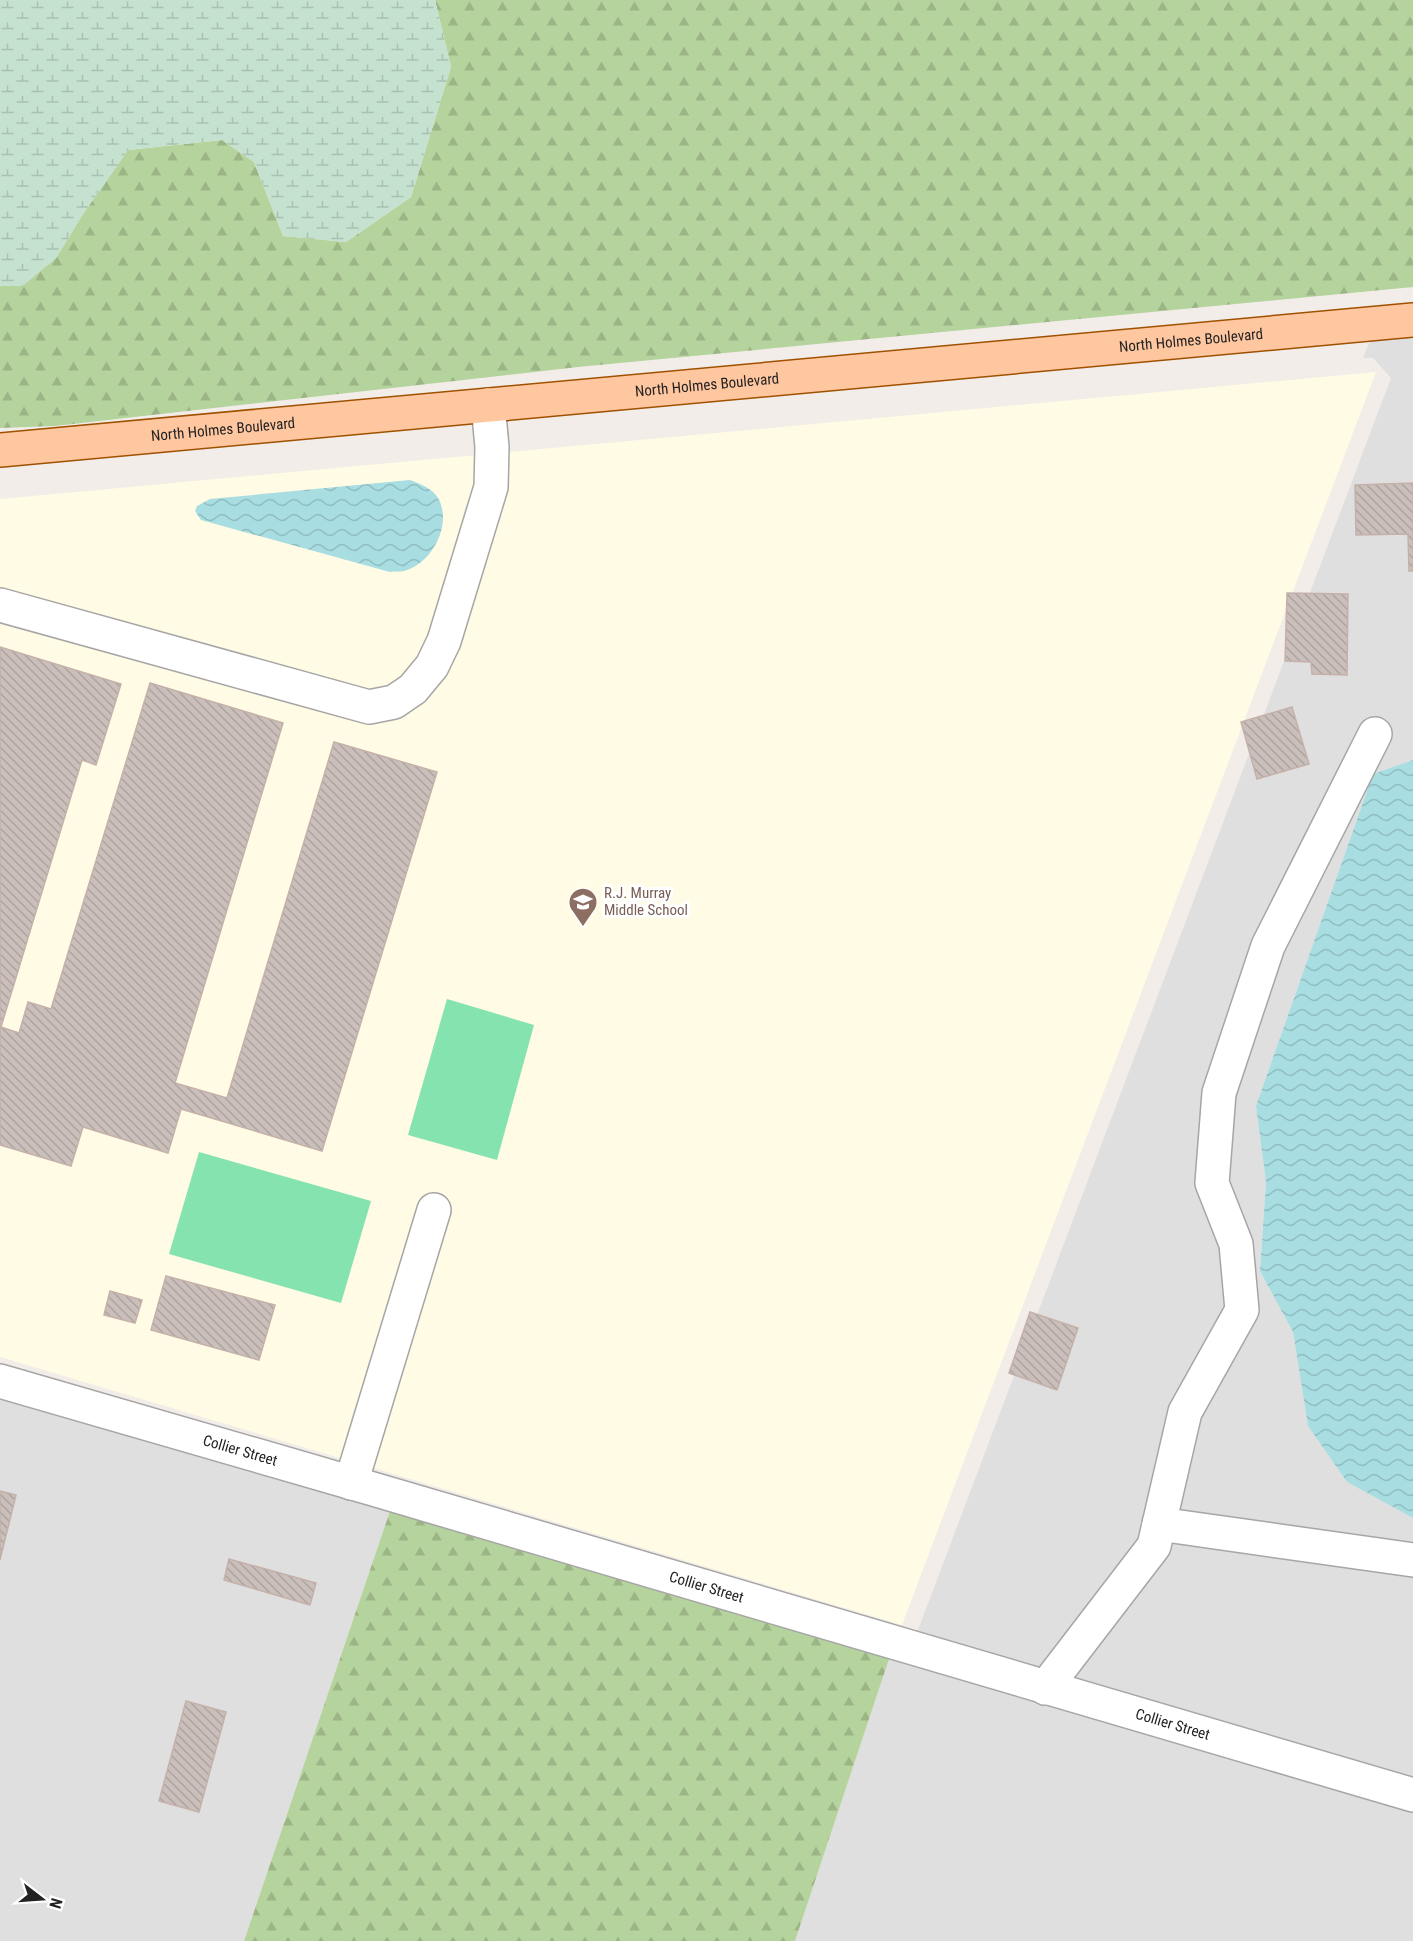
<svg xmlns="http://www.w3.org/2000/svg" width="1413" height="1941" font-family="'Roboto Condensed',sans-serif">
  <defs>
    <pattern id="forest-firs" width="22" height="20" patternUnits="userSpaceOnUse" patternTransform="scale(1.5)"><rect width="22" height="20" fill="#b5d39c"/><path d="M5 1l3.5 6h-7zM16 11l3.5 6h-7z" fill="#9bb586"/></pattern>
    <pattern id="wetland-marsh" width="20" height="14" patternUnits="userSpaceOnUse" patternTransform="scale(1.5)"><rect width="20" height="14" fill="#c5e1cf"/><path d="M1 5h8M5 5V1M11 12h8M15 12V8" fill="none" stroke="#a9c1b1"/></pattern>
    <pattern id="water-waves" width="16" height="10" patternUnits="userSpaceOnUse" patternTransform="scale(1.5)"><rect width="16" height="10" fill="#a8dde1"/><path d="M0 5q4-4 8 0t8 0" fill="none" stroke="#90bdc1"/></pattern>
    <pattern id="building-back-hatch" width="6" height="6" patternUnits="userSpaceOnUse" patternTransform="scale(1.5)"><rect width="6" height="6" fill="#cabfbb"/><path d="M-1 5l2 2M0 0l6 6M5-1l2 2" fill="none" stroke="#ada4a0"/></pattern>
  </defs>
  <rect width="100%" height="100%" fill="#f2ede8"/>
  <g fill="#e0dfdf">
    <polygon points="1413,337 1413,760 1373,774 1256,1106 1266,1182 1260,1271 1293,1332 1308,1426 1347,1482 1413,1518 1413,1778 914,1632 918,1630 1391,378 1373,358 1363,358 1370,341"/>
    <polygon points="0,1399 390,1511 244,1941 0,1941"/>
    <polygon points="889,1659 1413,1812 1413,1941 795,1941"/>
  </g>
  <polygon fill="#fffbe4" points="1376,372 902,1625 0,1357 0,499"/>
  <g fill="url(#forest-firs)">
    <polygon points="435,0 1413,0 1413,287 578,367 55,426 0,428 0,286 22,286 56,258 83,214 128,150 222,140 254,162 283,236 346,242 411,197 451,67"/>
    <polygon points="390,1511 889,1659 795,1941 244,1941"/>
  </g>
  <polygon fill="url(#wetland-marsh)" points="0,0 435,0 451,67 411,197 346,242 283,236 254,162 222,140 128,150 83,214 56,258 22,286 0,286"/>
  <g fill="#84e3af">
    <polygon points="447,999 534,1025 497,1160 408,1135"/>
    <polygon points="199,1152 371,1201 341,1303 169,1254"/>
  </g>
  <g fill="url(#water-waves)">
    <path d="M410 480C420 484 432 488 438 498 453 524 432 564 404 571 400 572 394 571 390 572L201 520 195 511 197 506 210 499Z"/>
    <polygon points="1413,760 1413,1518 1347,1482 1308,1426 1293,1332 1260,1271 1266,1182 1256,1106 1373,774"/>
  </g>
  <g fill="url(#building-back-hatch)" stroke="#c5b1aa" stroke-width="1.5">
    <polygon points="1413,483 1413,571 1409,571 1408,534 1356,535 1355,485"/>
    <polygon points="1287,593 1348,594 1347,675 1312,674 1311,662 1285,661"/>
    <polygon points="0,647 121,684 96,765 82,760 1,1027 19,1033 28,1002 51,1009 150,683 283,723 175,1083 227,1098 334,742 437,772 322,1151 181,1109 168,1153 83,1127 71,1166 0,1145"/>
    <polygon points="1292,707 1309,764 1257,779 1241,722"/>
    <polygon points="166,1276 275,1305 259,1360 151,1330"/>
    <polygon points="110,1291 142,1300 135,1323 104,1315"/>
    <polygon points="1030,1312 1078,1328 1057,1390 1009,1373"/>
    <polygon points="0,1491 16,1495 0,1560"/>
    <polygon points="229,1559 316,1583 310,1605 224,1580"/>
    <polygon points="186,1701 226,1712 199,1812 159,1801"/>
  </g>
  <g fill="none" stroke-linecap="round" stroke-linejoin="round">
    <g stroke="#a6a6a6" stroke-width="36">
      <g id="minor">
        <polyline points="0,605 369,707 394,702 413,689 432,666 444,641 491,487 492,447 488,405"/>
        <path id="s1" d="M0 1381 373 1489 1413 1795"/>
        <polyline points="351,1483 434,1210"/>
        <polyline points="1159,1524 1413,1560"/>
        <polyline points="1045,1688 1154,1546 1185,1412 1242,1310 1236,1244 1212,1183 1219,1093 1268,946 1375,734"/>
      </g>
    </g>
    <g stroke="#9f5100" stroke-width="36">
      <g id="major">
        <path id="s2" d="M0 450 1413 320"/>
      </g>
    </g>
    <use href="#minor" stroke="#fff" stroke-width="33"/>
    <use href="#major" stroke="#ffc7a0" stroke-width="33"/>
  </g>
  <defs>
    <g id="school-pin" transform="scale(1.5)"><path d="M0 17L-7.5 6A9.5 9.5 0 1 1 7.5 6Z" fill="#8d6e63" stroke="#fff"/><path d="M0-5L7-2L0 1L-7-2ZM-4 1L0 2.5L4 1V4Q0 6-4 4Z" fill="#fff"/></g>
  </defs>
  <g fill-rule="evenodd">
    <use href="#school-pin" x="583" y="902"/>
  </g>
  <g text-anchor="middle" dominant-baseline="central" stroke-width="6" stroke-linejoin="round" paint-order="stroke">
    <g font-size="15" fill="#222" stroke="#fff">
      <text stroke="none"><textPath href="#s2" startOffset="1196">North Holmes Boulevard</textPath></text>
      <text stroke="none"><textPath href="#s2" startOffset="710">North Holmes Boulevard</textPath></text>
      <text stroke="none"><textPath href="#s2" startOffset="224">North Holmes Boulevard</textPath></text>
      <text stroke="none"><textPath href="#s1" startOffset="250">Collier Street</textPath></text>
      <text stroke="none"><textPath href="#s1" startOffset="736">Collier Street</textPath></text>
      <text stroke="none"><textPath href="#s1" startOffset="1222">Collier Street</textPath></text>
    </g>
    <g font-size="15" fill="#785e54" stroke="#fff" text-anchor="start">
      <text x="604" y="893">R.J. Murray<tspan x="604" dy="17">Middle School</tspan></text>
    </g>
  </g>
  <g transform="translate(42 1899) rotate(107)" stroke="#ffffff" stroke-width="4.5" paint-order="stroke">
  <path d="M0-4.5L10 22L0 15L-10 22Z" fill="#222222"/>
  <text y="-9" font-size="16" font-weight="bold" text-anchor="middle" fill="#222222">N</text>
  </g>
</svg>
